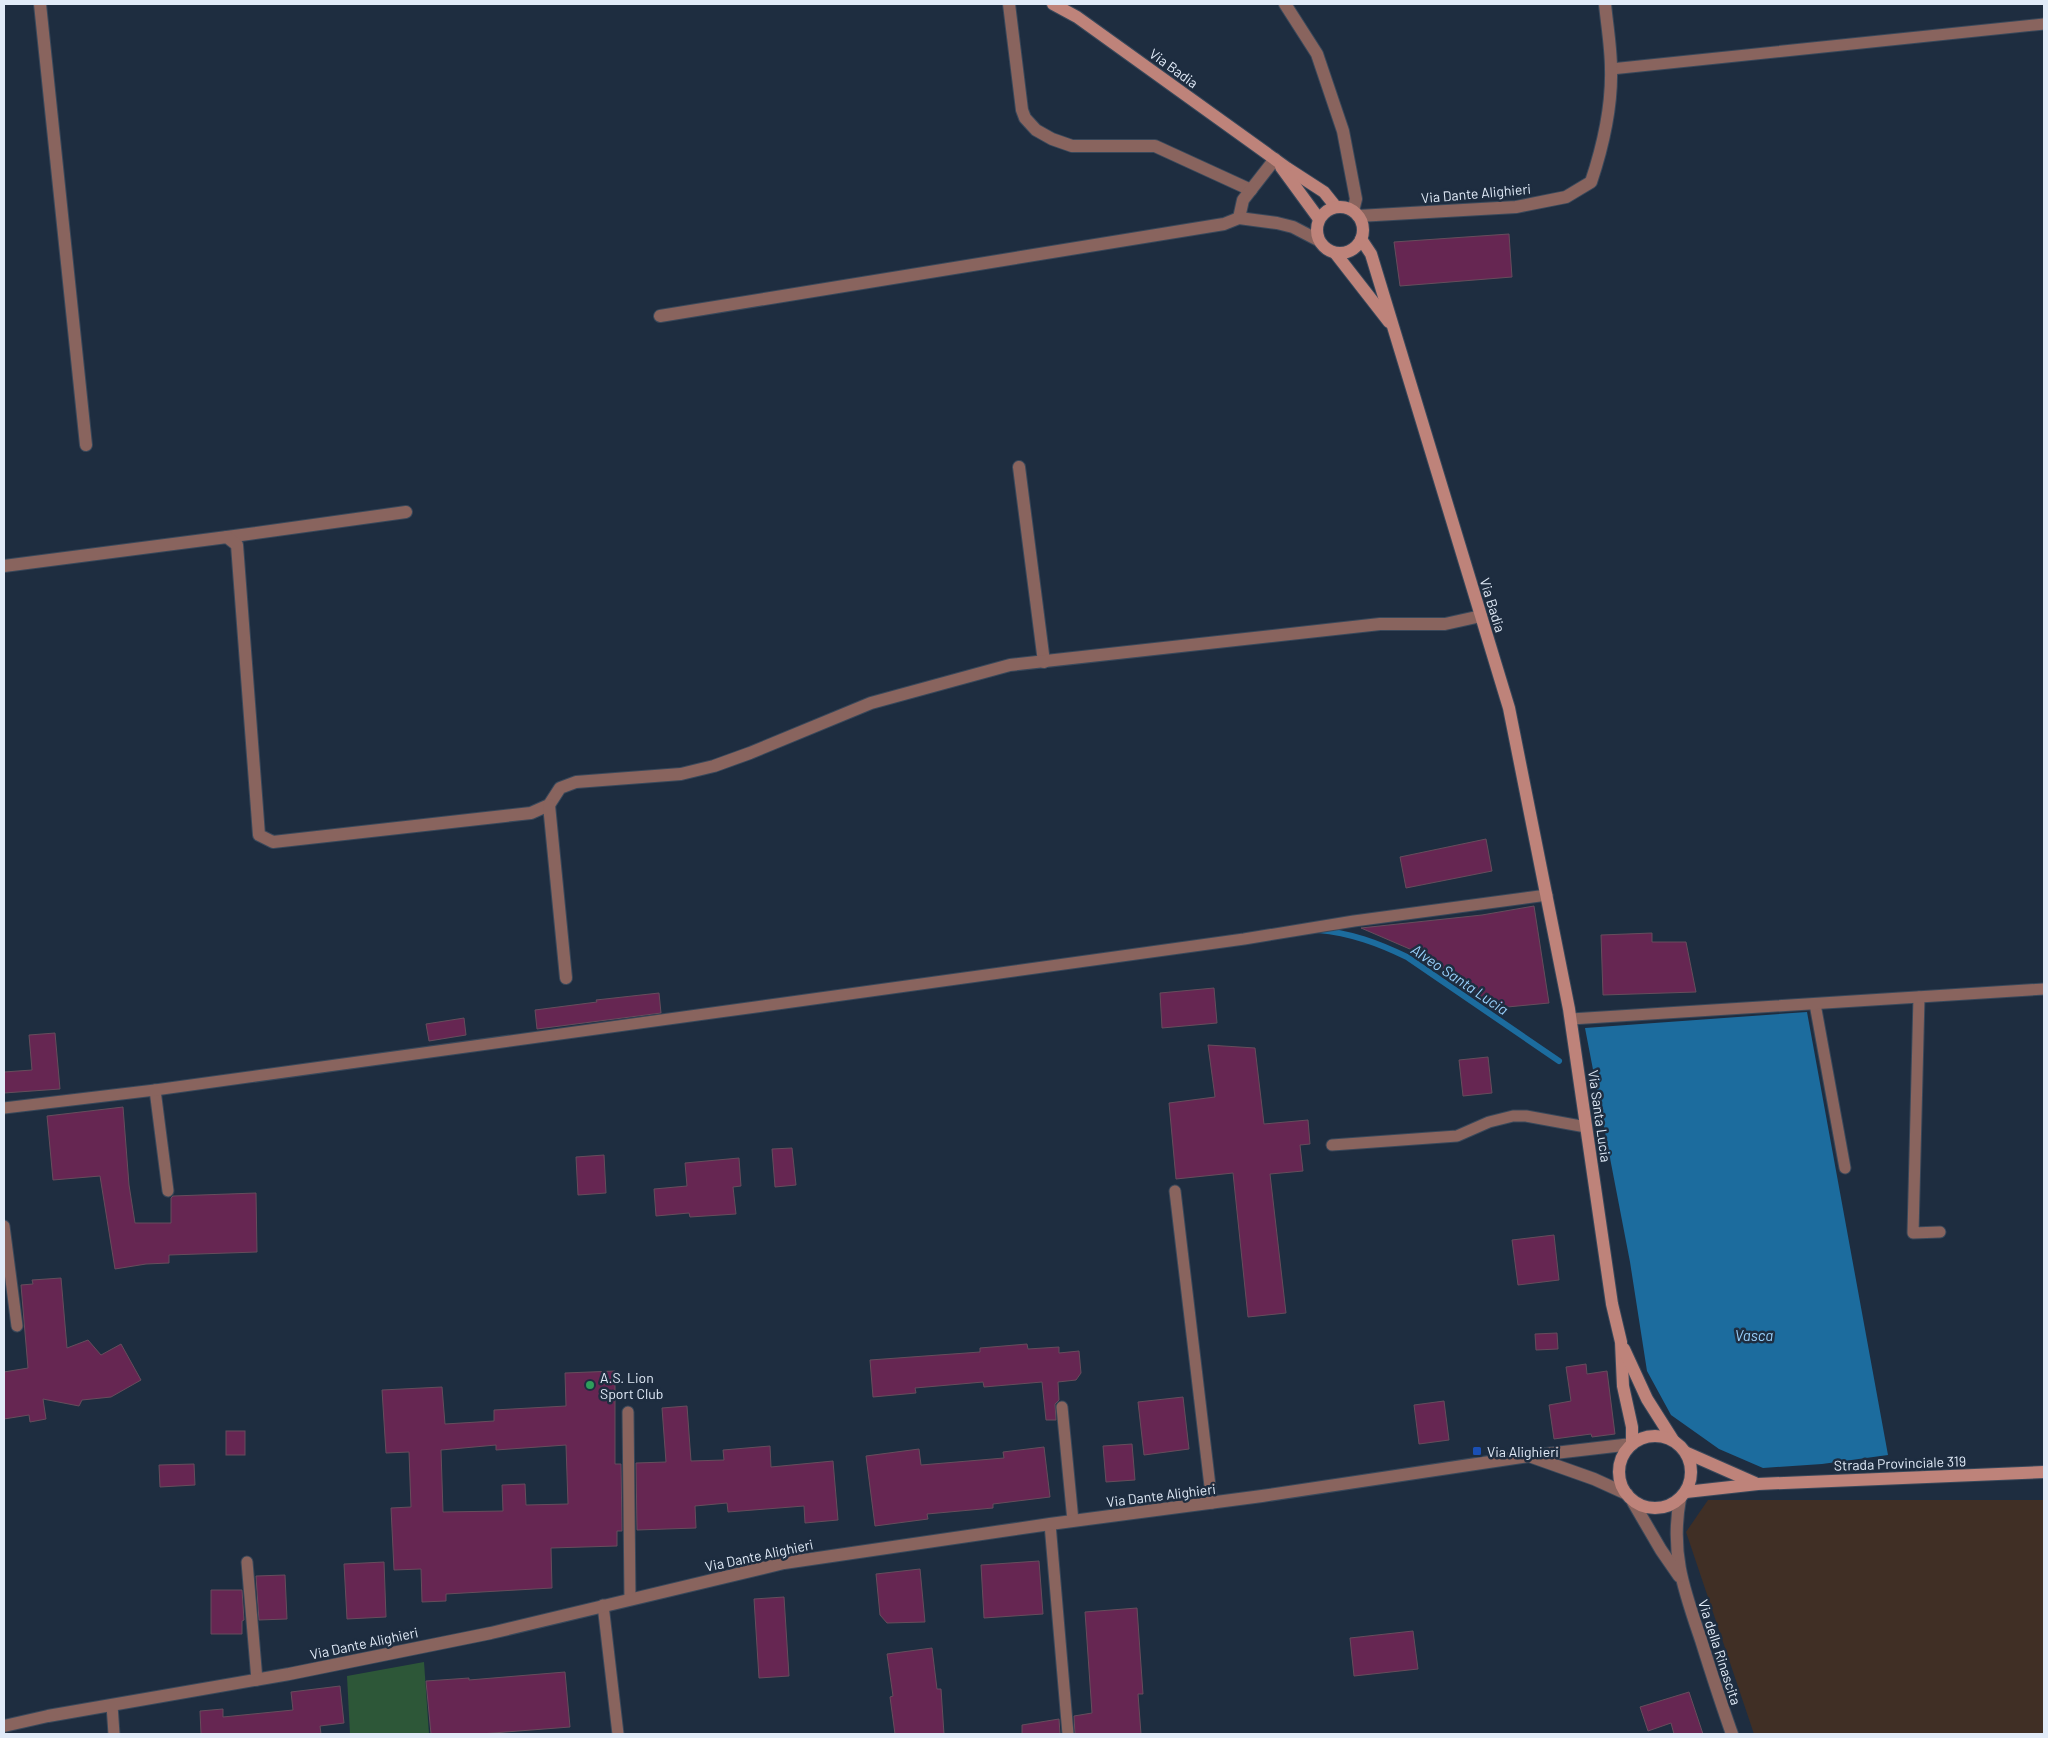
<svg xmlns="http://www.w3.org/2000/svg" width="2048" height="1738" font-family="Barlow,sans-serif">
  <rect width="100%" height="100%" fill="#1e2d40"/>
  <polygon fill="#402f25" points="1708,1500 2044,1500 2044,1734 1754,1734 1686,1532"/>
  <polygon fill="#2d5738" points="424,1662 429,1734 350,1734 347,1676"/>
  <polygon fill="#1c6c9e" points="1807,1012 1888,1455 1822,1464 1763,1468 1719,1449 1671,1415 1647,1371 1630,1262 1585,1028"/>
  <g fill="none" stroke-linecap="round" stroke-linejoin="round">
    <path stroke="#1c6c9e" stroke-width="6" d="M1318 930C1351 933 1378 943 1407 957L1559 1061"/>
  </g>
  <g fill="#662652" stroke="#664d5c" fill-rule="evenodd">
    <polygon points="1509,234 1512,277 1400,286 1394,242"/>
    <polygon points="1486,839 1492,871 1406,888 1400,857"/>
    <polygon points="1534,906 1549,1003 1497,1008 1419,953 1361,928 1482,915"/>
    <polygon points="1652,933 1652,942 1686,942 1696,992 1603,995 1601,935"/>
    <polygon points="1214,988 1217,1023 1162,1028 1160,993"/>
    <polygon points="659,993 661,1013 537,1029 535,1010 597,1002 596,1000"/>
    <polygon points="464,1018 466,1035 429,1041 426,1024"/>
    <polygon points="55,1033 60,1089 4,1093 4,1072 32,1070 29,1035"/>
    <polygon points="1208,1045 1255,1048 1264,1124 1308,1120 1310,1144 1300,1145 1303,1171 1270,1174 1286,1313 1248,1317 1233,1173 1176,1179 1169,1103 1215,1097"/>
    <polygon points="1488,1057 1492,1093 1463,1096 1459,1060"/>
    <polygon points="123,1107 129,1185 135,1223 171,1223 171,1198 173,1196 256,1193 257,1252 169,1255 169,1263 146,1264 115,1269 100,1176 53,1180 47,1116"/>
    <polygon points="792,1148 796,1185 775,1187 772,1149"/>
    <polygon points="604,1155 606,1193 578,1195 576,1157"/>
    <polygon points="739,1158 741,1186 733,1187 736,1214 690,1217 689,1213 656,1216 654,1189 687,1186 685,1163"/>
    <polygon points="1554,1235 1559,1280 1518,1285 1512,1240"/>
    <polygon points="61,1278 67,1348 88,1340 101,1355 121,1344 141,1380 111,1397 82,1400 79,1406 43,1399 46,1419 30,1422 29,1415 4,1419 4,1372 28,1368 21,1285 33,1284 32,1280"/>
    <polygon points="1557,1333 1558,1349 1536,1350 1535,1334"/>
    <polygon points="1027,1344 1028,1349 1059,1347 1059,1353 1079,1351 1081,1373 1076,1380 1058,1382 1059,1400 1055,1404 1056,1420 1046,1420 1042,1382 984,1387 983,1382 915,1388 916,1393 873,1397 870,1360 980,1352 980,1348"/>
    <polygon points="1586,1364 1587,1374 1607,1371 1615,1434 1592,1437 1591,1434 1554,1439 1549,1405 1571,1401 1566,1367"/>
    <path d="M615 1371V1464H621L622 1531H617V1546L551 1548 552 1588 446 1594V1601L422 1602 421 1569 394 1570 391 1508 411 1507 409 1452 386 1453 382 1390 442 1387 445 1424 494 1421V1410L566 1406 565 1373ZM496 1445V1450L566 1445 568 1504 526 1505 525 1484 502 1485 503 1511 443 1512 441 1450Z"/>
    <polygon points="1183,1397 1189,1449 1144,1455 1138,1402"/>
    <polygon points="1444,1401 1449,1440 1419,1444 1414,1405"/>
    <polygon points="687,1406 691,1461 724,1460 723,1450 770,1446 771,1467 833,1461 838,1520 805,1523 804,1506 728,1512 727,1503 695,1506 696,1528 637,1530 636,1463 666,1462 662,1408"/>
    <rect x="226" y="1431" width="19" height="24"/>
    <polygon points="1132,1444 1135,1480 1106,1482 1103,1446"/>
    <polygon points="1044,1447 1050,1497 993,1504 993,1508 927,1514 928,1519 875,1526 866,1456 919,1449 921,1465 1004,1458 1003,1452"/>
    <polygon points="194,1464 195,1485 160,1487 159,1465"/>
    <polygon points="1039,1561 1043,1614 984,1618 981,1565"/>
    <polygon points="384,1562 386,1617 347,1619 344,1564"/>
    <polygon points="920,1569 925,1622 887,1623 880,1615 876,1574"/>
    <polygon points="285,1575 287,1619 259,1620 256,1576"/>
    <polygon points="211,1590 242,1590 244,1620 242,1621 242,1634 211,1634"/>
    <polygon points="784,1597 789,1676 759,1678 754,1599"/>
    <polygon points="1137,1608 1143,1694 1138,1694 1141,1734 1075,1734 1074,1716 1092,1713 1085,1612"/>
    <polygon points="1413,1631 1418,1669 1354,1676 1350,1638"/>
    <polygon points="932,1648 937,1689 941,1689 944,1734 895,1734 890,1697 893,1696 887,1654"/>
    <polygon points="565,1672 570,1727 480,1734 431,1734 426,1681 469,1678 469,1680"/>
    <polygon points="340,1686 344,1723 320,1726 321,1734 201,1734 200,1711 223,1709 223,1717 293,1710 291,1692"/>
    <polygon points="1689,1692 1703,1734 1674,1734 1671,1723 1648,1731 1640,1707"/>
    <polygon points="1059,1719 1060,1734 1022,1734 1022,1725"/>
  </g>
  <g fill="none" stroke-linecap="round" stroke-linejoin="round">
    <g stroke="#39485a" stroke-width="13">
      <g id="service">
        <polyline points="1611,69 2044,24"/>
        <polyline points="1919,997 1913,1233 1940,1232"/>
        <polyline points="1815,1004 1845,1168"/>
        <polyline points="1571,1019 2044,989"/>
        <polyline points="155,1090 168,1191"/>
        <polyline points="4,1108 155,1090 770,1005 1244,939 1354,921 1547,895"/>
        <polyline points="1332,1145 1457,1136 1489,1122 1513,1116 1526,1116 1586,1127"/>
        <polyline points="1175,1191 1212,1503"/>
        <polyline points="4,1226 17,1326"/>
        <polyline points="1062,1407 1073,1521"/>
        <polyline points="628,1412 630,1599"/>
        <polyline points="1050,1524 1068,1734"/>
        <polyline points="247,1562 257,1680"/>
        <polyline points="603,1605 618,1734"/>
        <polyline points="112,1705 114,1734"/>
      </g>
    </g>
    <g stroke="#39485a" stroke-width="14">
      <g id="minor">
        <polyline points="40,4 86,445"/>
        <polyline points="1009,4 1022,110 1025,118 1036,130 1052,139 1072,146 1155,146 1251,190"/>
        <polyline points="1285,4 1317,54 1343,131 1356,199 1353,211"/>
        <path d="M1358 216 1516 207 1566 197 1591 182C1603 146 1612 107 1611 69 1611 47 1607 25 1605 4"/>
        <polyline points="1239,218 1243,200 1275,159"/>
        <polyline points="660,316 1224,224 1239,218 1277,223 1293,227 1318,240"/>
        <polyline points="1019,467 1044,662"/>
        <polyline points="227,537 406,512"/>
        <polyline points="4,566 227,537 237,545 259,835 273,842 531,813 549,805 560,788 576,782 681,774 714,766 750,753 871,703 1010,665 1380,624 1445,624 1481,616"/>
        <polyline points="549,805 566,978"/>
        <polyline points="1532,1457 1594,1479 1627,1494"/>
        <polyline points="4,1726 48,1716 289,1674 491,1633 784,1563 1050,1524 1262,1496 1529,1456 1632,1444"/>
      </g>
    </g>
    <g stroke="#39485a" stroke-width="14">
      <g id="tertiary">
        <path d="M1680 1499C1670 1553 1684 1590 1701 1640 1711 1672 1721 1703 1732 1734"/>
        <polyline points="1633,1502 1661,1550 1679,1576"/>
      </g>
    </g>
    <g stroke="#39485a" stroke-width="14">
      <g id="secondary">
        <polyline points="1053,4 1077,17 1287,168 1324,192 1336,207"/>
        <polyline points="1281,167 1319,219"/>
        <circle cx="1340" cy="230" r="23"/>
        <polyline points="1361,239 1371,254 1509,708 1569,1009 1612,1304 1621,1342 1623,1386 1632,1427 1632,1444"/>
        <polyline points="1336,254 1389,322"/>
        <polyline points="1624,1349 1647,1399 1673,1440"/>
        <circle cx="1655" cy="1472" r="36"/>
        <polyline points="1687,1453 1755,1483"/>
        <polyline points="1686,1492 1758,1484 2044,1472"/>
      </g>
    </g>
    <use href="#service" stroke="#89645e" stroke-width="11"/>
    <use href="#minor" stroke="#89645e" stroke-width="12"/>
    <use href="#tertiary" stroke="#89645e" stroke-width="12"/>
    <use href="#secondary" stroke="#be837a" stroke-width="12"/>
  </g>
  <circle fill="#2e9e5b" stroke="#1e2d40" stroke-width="2" cx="590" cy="1385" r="5"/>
  <rect fill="#1a4fb4" stroke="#1e2d40" stroke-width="2" x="1472" y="1446" width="10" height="10" rx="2.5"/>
  <g text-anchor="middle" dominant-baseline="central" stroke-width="5" stroke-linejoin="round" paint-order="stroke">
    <g font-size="14" fill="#e1ebf8" stroke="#1e2d40">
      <text transform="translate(1174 68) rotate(36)">Via Badia</text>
      <text transform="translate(1476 193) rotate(-5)">Via Dante Alighieri</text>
      <text transform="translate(1493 605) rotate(73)">Via Badia</text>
      <text transform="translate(1600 1116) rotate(82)">Via Santa Lucia</text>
      <text transform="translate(1900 1463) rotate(-2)">Strada Provinciale 319</text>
      <text transform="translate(1161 1495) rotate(-7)">Via Dante Alighieri</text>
      <text transform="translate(759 1555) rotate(-12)">Via Dante Alighieri</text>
      <text transform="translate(364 1643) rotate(-12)">Via Dante Alighieri</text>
      <text transform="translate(1720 1652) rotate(72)">Via della Rinascita</text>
    </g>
    <g font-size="14" fill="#e1ebf8" stroke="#1e2d40" text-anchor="start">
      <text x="600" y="1377">A.S. Lion<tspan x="600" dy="16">Sport Club</tspan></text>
      <text x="1487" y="1451">Via Alighieri</text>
    </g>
    <g font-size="15" font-style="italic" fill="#99d1fc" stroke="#1e2d40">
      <text transform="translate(1460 979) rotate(34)">Alveo Santa Lucia</text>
      <text x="1754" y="1335">Vasca</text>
    </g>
  </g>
  <rect width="2048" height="1738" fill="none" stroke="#e1ebf8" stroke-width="10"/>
</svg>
